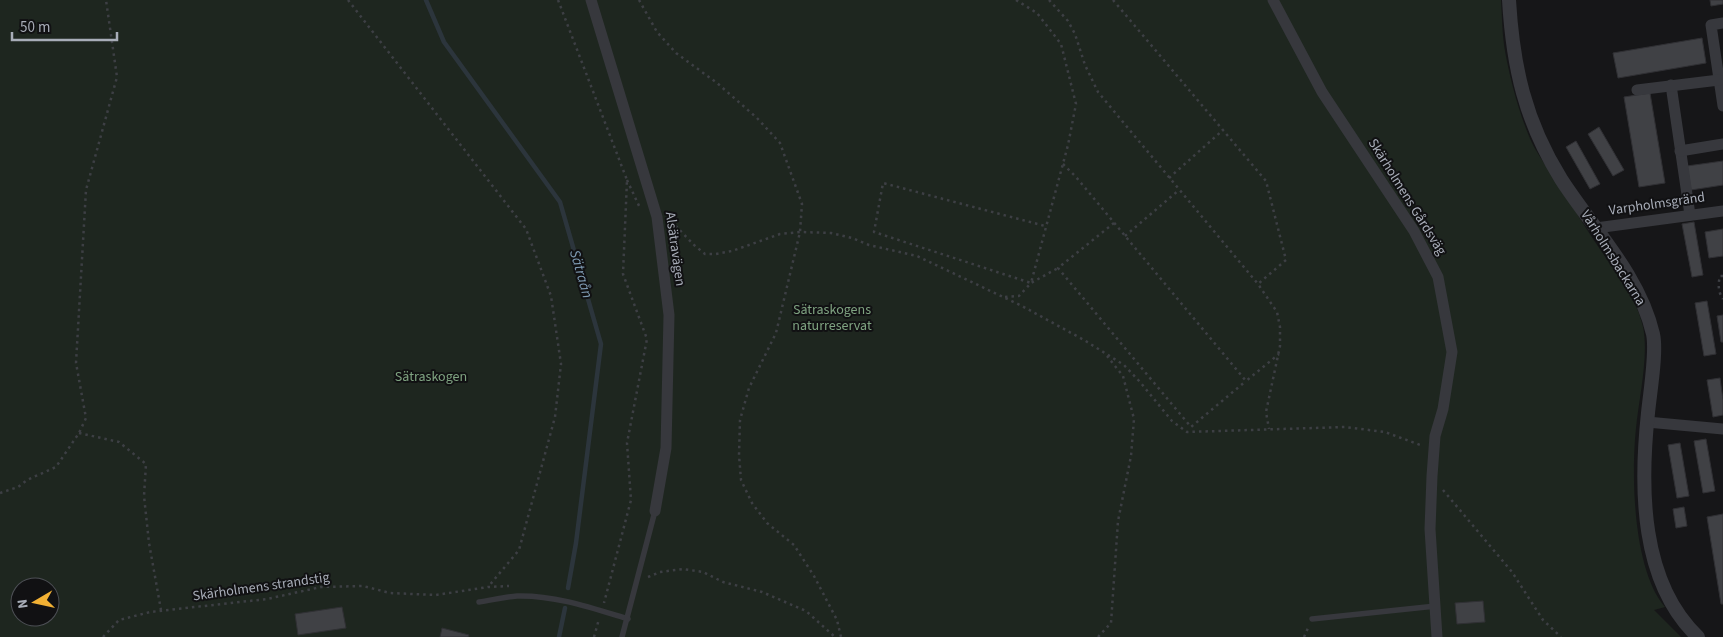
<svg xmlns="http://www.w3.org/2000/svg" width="1723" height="637" font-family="'Source Sans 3',sans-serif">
  <rect width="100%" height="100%" fill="#161618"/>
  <path fill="#1e261f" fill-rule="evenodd" d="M0 0H1501C1502 15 1502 30 1504 45 1509 76 1520 119 1534 147 1540 158 1548 168 1554 178 1567 198 1580 219 1593 239 1612 268 1635 292 1643 327 1649 355 1639 398 1636 428 1631 476 1633 570 1665 607L1654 610 1681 637H0ZM20 587H50V617H20Z"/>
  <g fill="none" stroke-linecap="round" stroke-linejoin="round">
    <g stroke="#2c353c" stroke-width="4.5">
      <polyline points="426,0 444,42 560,202 601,344 576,543 568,588"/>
      <polyline points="559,637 565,608"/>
    </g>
  </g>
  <g fill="#404145" stroke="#303034">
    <polygon points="1710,0 1723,0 1723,4 1711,6"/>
    <polygon points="1702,38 1706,63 1618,78 1613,53"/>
    <polygon points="1650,93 1665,183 1639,187 1624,97"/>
    <polygon points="1599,127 1624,170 1613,176 1588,134"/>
    <polygon points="1576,141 1600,184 1590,189 1566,147"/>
    <polygon points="1723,161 1723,185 1691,190 1687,166"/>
    <polygon points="1694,222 1703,275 1692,277 1682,224"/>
    <polygon points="1723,229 1723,256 1709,258 1705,232"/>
    <polygon points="1707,301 1716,354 1704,356 1695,303"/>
    <polygon points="1723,315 1723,342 1721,342 1717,316"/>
    <polygon points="1720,378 1723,400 1723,415 1713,417 1707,380"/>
    <polygon points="1706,439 1715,491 1703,493 1694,441"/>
    <polygon points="1680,443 1689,496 1677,498 1668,445"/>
    <polygon points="1684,507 1687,526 1676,528 1673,509"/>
    <polygon points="1723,514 1723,604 1721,604 1707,517"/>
    <polygon points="1483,601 1485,622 1457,624 1455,603"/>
    <polygon points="342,607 346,628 298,635 295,614"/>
    <polygon points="442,628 469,635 468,637 440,637"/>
  </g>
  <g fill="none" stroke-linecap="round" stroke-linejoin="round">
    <g stroke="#3d3f44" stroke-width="2.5" stroke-dasharray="2.5 4" stroke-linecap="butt">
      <polyline points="348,0 526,229 551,296 561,364 555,417 519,550 488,587"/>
      <polyline points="558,0 627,180 623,274 647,339 627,443 631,500 604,603"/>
      <polyline points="639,0 657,32 676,53 717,83 757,118 780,143 802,204 800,232 776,333 749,388 740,420 739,455 741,480 752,503 767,523 794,545 814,576 837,620 841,637"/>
      <polyline points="1016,0 1037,13 1061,44 1076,104 1068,145 1031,283 874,232 883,183 1045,226"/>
      <polyline points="1049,0 1068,21 1075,34 1085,65 1098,92 1258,284"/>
      <polyline points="1113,0 1266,181 1286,260 1258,284 1277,312 1280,327 1280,346 1266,412 1269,429"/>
      <polyline points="1063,164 1076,177 1246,381 1279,354"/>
      <polyline points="1169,178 1223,130"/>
      <polyline points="627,180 640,208"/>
      <polyline points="671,221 694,245 705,254 716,254 732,251 780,234 800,232 831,233 852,238 869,245 917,256 1022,306 1084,340 1124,365 1140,382 1172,421 1187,432 1345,427 1385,432 1423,446"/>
      <polyline points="1114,223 1058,268 1191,427 1246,381"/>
      <polyline points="1125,236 1179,190"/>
      <path d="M1723 276H1720C1718 284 1718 292 1723 299"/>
      <polyline points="1005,297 1019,296 1031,283 1058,268"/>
      <polyline points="79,433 119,442 146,464 144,496 149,543 161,610"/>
      <polyline points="1443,490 1512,572 1543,620 1561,637"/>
      <polyline points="0,493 18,487 27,480 56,467 79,433 86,418 76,363 86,190 117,77 106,0"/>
      <polyline points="648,577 660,572 683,569 703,572 723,582 762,592 806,611 835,637"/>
      <polyline points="103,637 119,620 150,612 267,599 321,587 363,586 390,593 436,595 488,587 509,586"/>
      <polyline points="594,637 599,619"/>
      <polyline points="1098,637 1111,623 1118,521 1131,456 1134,419 1123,376 1107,356"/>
      <polyline points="1304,637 1308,628"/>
    </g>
    <g stroke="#37383d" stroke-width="5.5">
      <path d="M479 602C492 600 505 597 517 596 555 595 592 608 628 619"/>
      <polyline points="1312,619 1436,606"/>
      <polyline points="622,637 655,511"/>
    </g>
    <g stroke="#37383d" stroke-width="11">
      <polyline points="591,0 657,217 669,315 666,448 655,511"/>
      <polyline points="1273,0 1322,92 1414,231 1438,277 1452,352 1443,409 1435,436 1432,476 1430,529 1437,637"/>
      <polyline points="1723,23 1711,25 1723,106"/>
      <polyline points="1671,85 1690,215"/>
      <polyline points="1637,90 1719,80"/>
      <polyline points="1680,151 1723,144"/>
      <polyline points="1596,228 1723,211"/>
      <polyline points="1647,422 1723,429"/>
    </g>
    <path stroke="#37383d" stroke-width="14" d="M1509 0C1513 67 1525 121 1561 179 1593 229 1639 274 1653 334 1657 352 1650 392 1648 413 1640 487 1640 582 1698 637"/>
  </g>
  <g text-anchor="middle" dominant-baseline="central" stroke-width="4" stroke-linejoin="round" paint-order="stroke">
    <g font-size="14" fill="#a8adb8" stroke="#111113">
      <text transform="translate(1407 197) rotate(58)">Skärholmens Gårdsväg</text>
      <text transform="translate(1657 204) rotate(-8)">Varpholmsgränd</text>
      <text transform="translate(675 249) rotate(82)">Alsätravägen</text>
      <text transform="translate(1613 258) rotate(58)">Vårholmsbackarna</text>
      <text transform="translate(261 587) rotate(-8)">Skärholmens strandstig</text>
    </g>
    <g font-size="14" fill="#7fa381" stroke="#111113">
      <text x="832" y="310">Sätraskogens<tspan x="832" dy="16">naturreservat</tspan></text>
      <text x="431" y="377">Sätraskogen</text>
    </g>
    <g font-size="15" font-style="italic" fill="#7f9bb3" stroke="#111113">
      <text transform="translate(581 274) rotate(74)">Sätraån</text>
    </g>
  </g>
  <g transform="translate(35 602) rotate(261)"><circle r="24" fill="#111113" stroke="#4d4f55"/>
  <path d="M0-4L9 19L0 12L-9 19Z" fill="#f2b134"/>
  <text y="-8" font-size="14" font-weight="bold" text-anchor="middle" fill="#a8adb8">N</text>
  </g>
  <path d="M12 32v8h105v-8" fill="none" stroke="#a8adb8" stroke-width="2.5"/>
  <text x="20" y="32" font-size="15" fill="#a8adb8" stroke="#111113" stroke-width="4" paint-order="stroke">50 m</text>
</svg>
